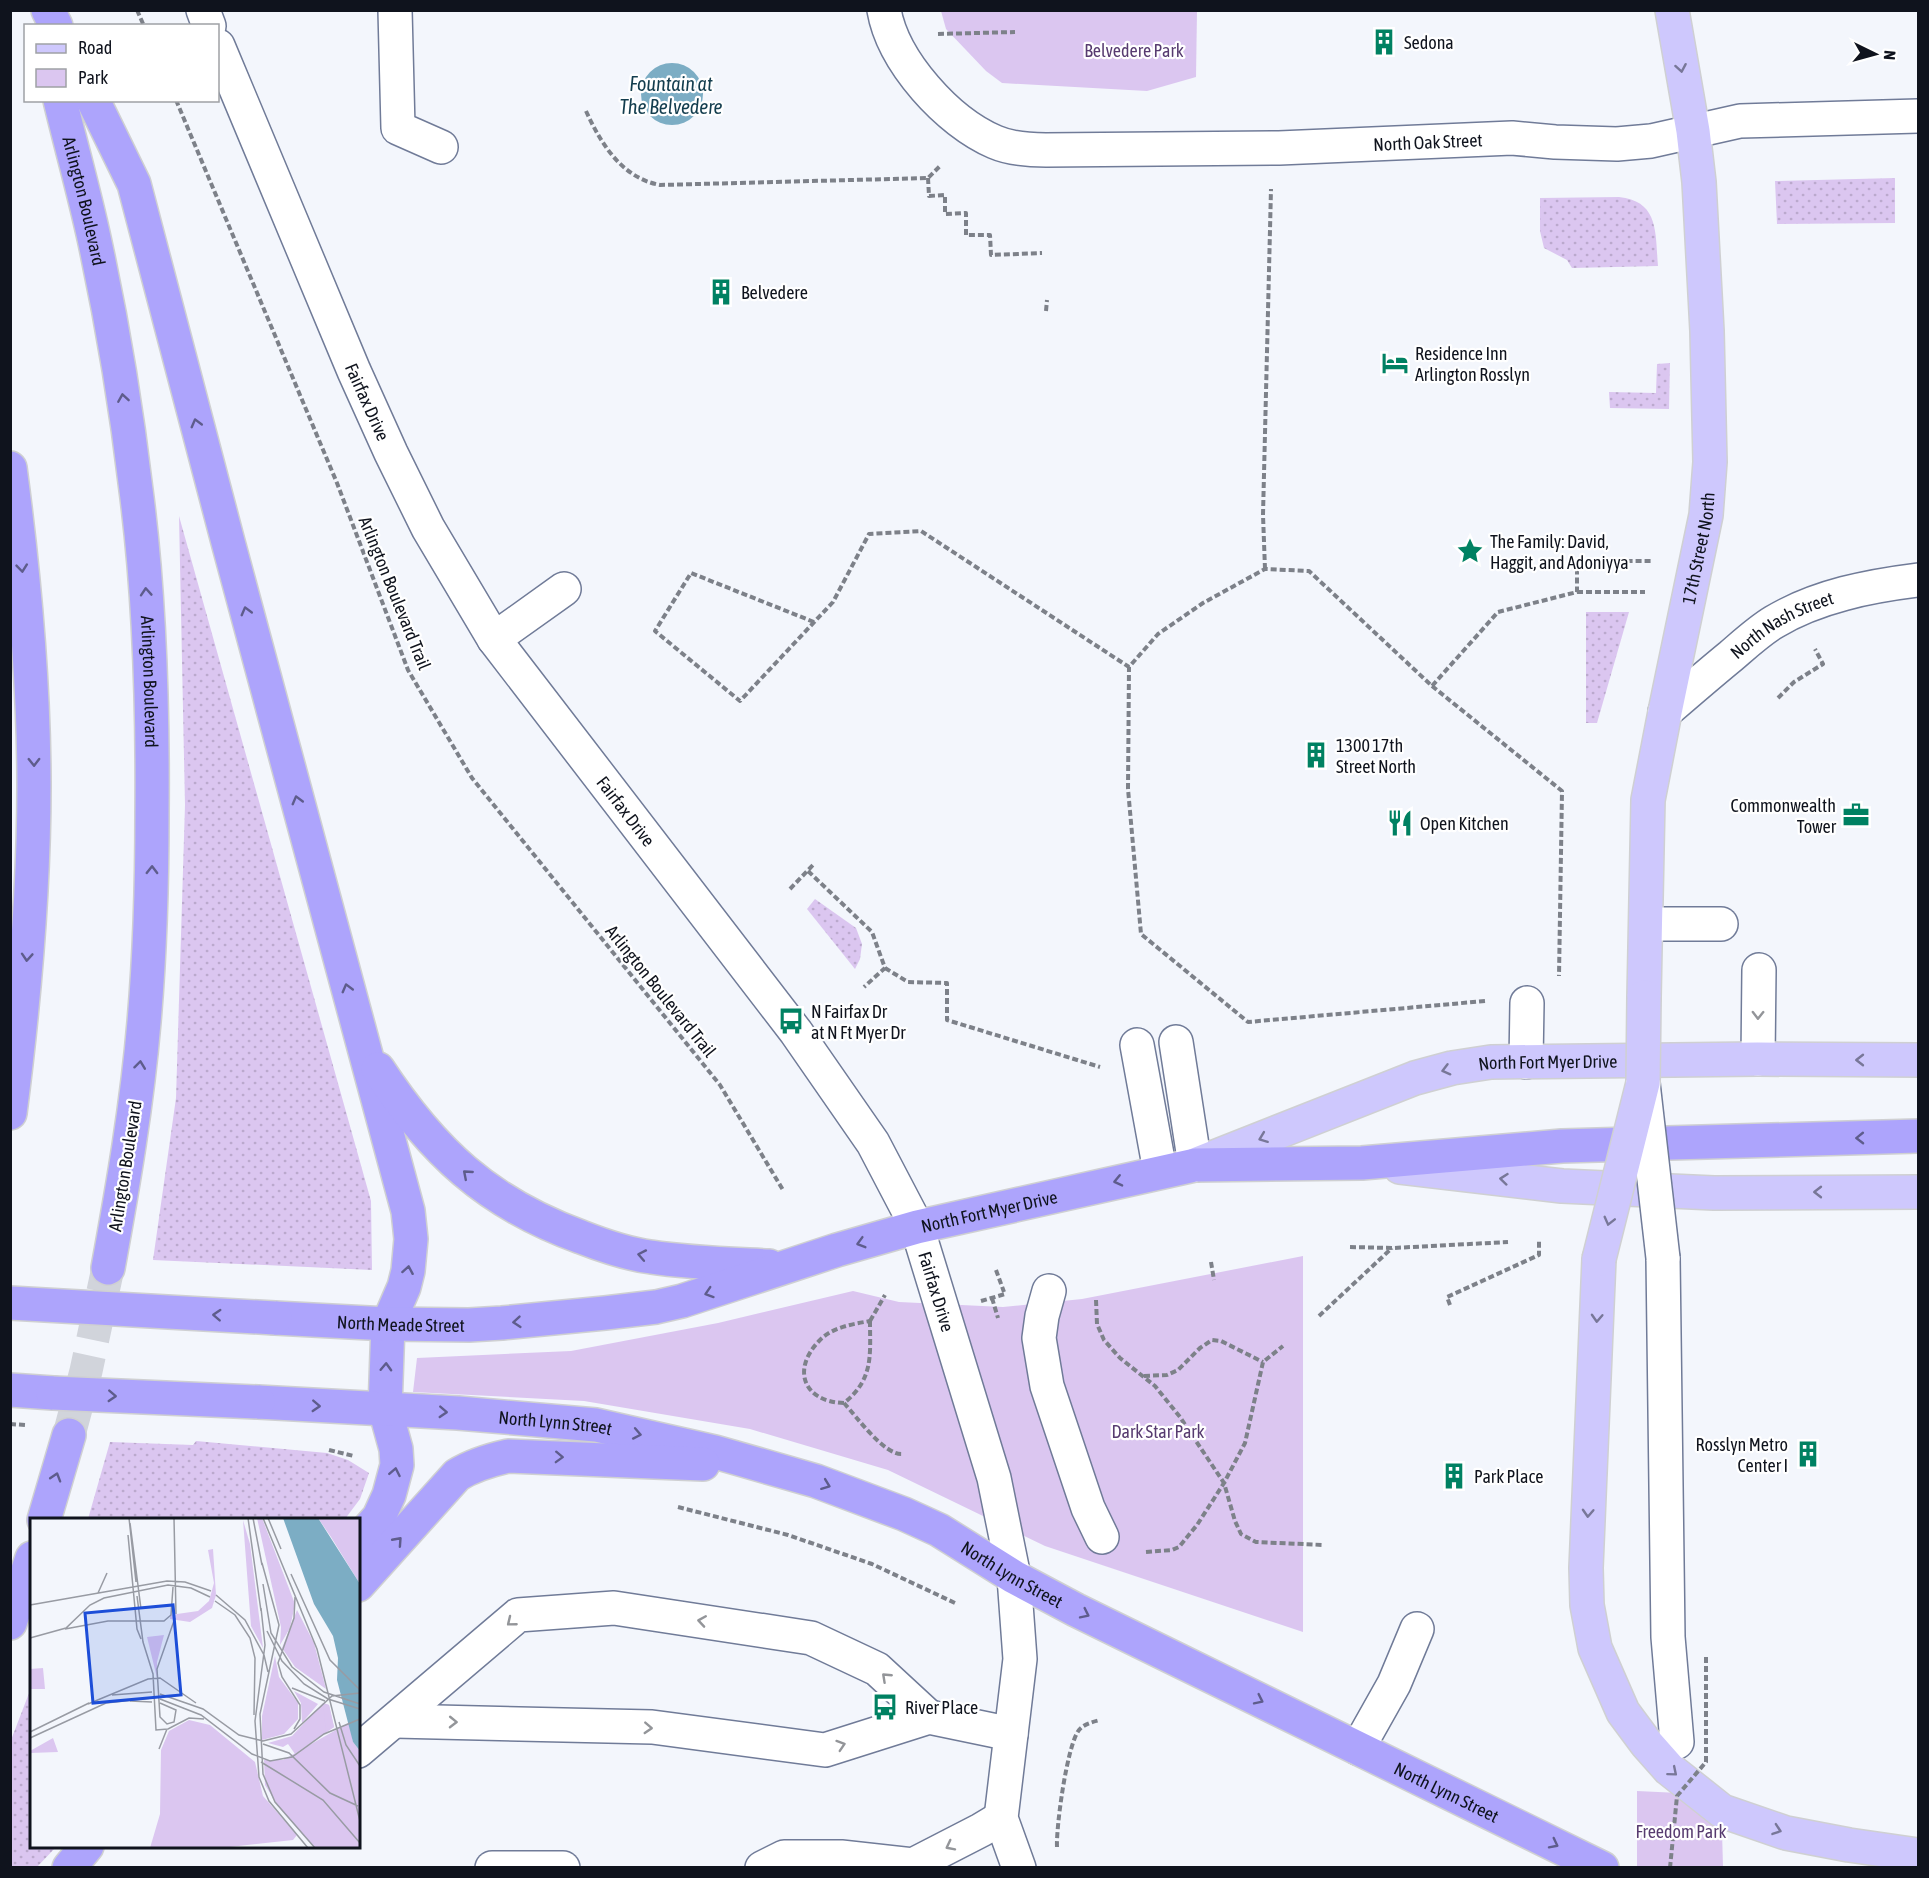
<svg xmlns="http://www.w3.org/2000/svg" width="1929" height="1878" font-family="'Asap Condensed',sans-serif">
  <defs>
    <pattern id="grass-dots" width="8" height="8" patternUnits="userSpaceOnUse" patternTransform="scale(1.5)"><rect width="8" height="8" fill="#dbc6f0"/><path d="M2 2h.1M6 6h.1" fill="none" stroke="#bba9cd" stroke-width="1.8" stroke-linecap="round"/></pattern>
  </defs>
  <rect width="100%" height="100%" fill="#f3f6fc"/>
  <g fill="url(#grass-dots)">
    <polygon points="1895,178 1895,223 1777,224 1775,181"/>
    <path d="M1619 197C1660 201 1655 235 1658 266L1572 268 1567 260 1544 248 1540 231V198Z"/>
    <polygon points="1670,363 1669,409 1610,408 1609,392 1656,393 1657,364"/>
    <polygon points="179,516 371,1201 372,1270 153,1260 176,1098 185,805"/>
    <polygon points="1586,612 1629,612 1597,723 1586,723"/>
    <polygon points="815,899 856,928 862,944 860,959 855,969 807,909"/>
    <polygon points="196,1441 327,1453 348,1460 369,1473 360,1499 345,1519 88,1519 110,1442 193,1445"/>
    <polygon points="31,1688 32,1846 56,1847 37,1867 11,1867 11,1740"/>
  </g>
  <g fill="#dbc6f0">
    <polygon points="941,11 1197,11 1196,77 1147,91 1002,83 986,71 946,29"/>
    <polygon points="1303,1256 1303,1632 1045,1546 888,1470 750,1429 584,1401 413,1392 417,1358 571,1351 718,1323 853,1291 899,1302 1003,1307 1082,1299"/>
    <polygon points="1637,1791 1721,1795 1723,1867 1637,1867"/>
  </g>
  <circle fill="#7cadc4" cx="672" cy="94" r="31"/>
  <g fill="none" stroke-linecap="round" stroke-linejoin="round">
    <polyline stroke="#d1d4db" stroke-width="33" stroke-dasharray="33 16" stroke-linecap="butt" points="69,1435 86,1371 108,1268"/>
    <g stroke="#707b98" stroke-width="36">
      <g id="minor">
        <polyline points="203,10 209,26"/>
        <polyline points="395,10 398,128 441,147"/>
        <path id="s1" d="M884 10C893 62 948 122 995 142 1011 149 1029 150 1046 150L1279 148 1512 138 1555 142 1617 144 1651 141 1740 121 1918 116"/>
        <path id="s2" d="M218 46 354 371 391 453 428 528 494 639 796 1032 873 1143 917 1227 994 1478 1014 1577 1020 1659 1001 1818 1019 1868"/>
        <polyline points="494,639 564,589"/>
        <path id="s3" d="M1665 712C1687 693 1709 674 1731 656 1745 644 1759 631 1774 622 1817 596 1870 586 1918 580"/>
        <polyline points="1646,924 1721,924"/>
        <polyline points="1176,1042 1195,1165"/>
        <polyline points="1137,1045 1160,1171"/>
        <polyline points="1758,1059 1759,970"/>
        <polyline points="1526,1062 1527,1003"/>
        <polyline points="1663,1258 1668,1637 1677,1742"/>
        <polyline points="1049,1291 1042,1316 1039,1338 1047,1386 1088,1508 1102,1537"/>
        <polyline points="395,1721 652,1727 825,1750 929,1717 1011,1734"/>
        <polyline points="1358,1748 1394,1684 1417,1629"/>
        <polyline points="358,1751 518,1615 614,1608 811,1638 877,1669 929,1717"/>
        <polyline points="492,1868 563,1868"/>
        <polyline points="762,1868 784,1857 841,1857 913,1865 981,1830 1001,1818"/>
      </g>
    </g>
    <g stroke="#cfd0d2" stroke-width="36">
      <g id="major">
        <path id="s4" d="M1644 997 1648 800 1665 712 1706 515 1710 462 1707 331 1699 182 1693 131 1672 10"/>
        <path id="s5" d="M1197 1164 1415 1078 1452 1068 1491 1062 1758 1059 1918 1060"/>
        <polyline points="1400,1167 1562,1186 1714,1193 1918,1192"/>
        <polyline points="1599,1259 1586,1568 1587,1605 1595,1648 1623,1712 1646,1743 1669,1769 1722,1811 1786,1833 1849,1845 1918,1855"/>
      </g>
    </g>
    <g stroke="#cfd0d2" stroke-width="36">
      <g id="highway">
        <polyline points="48,10 56,26"/>
        <path id="s6" d="M60 100C71 146 84 192 94 238 112 321 126 405 136 490 150 597 153 706 152 815 152 884 150 953 144 1022 137 1105 123 1186 108 1268"/>
        <polyline points="93,100 134,184 228,542 408,1211 411,1239 408,1271 404,1287 388,1324 385,1409 396,1449 397,1465 389,1495 379,1517 358,1541"/>
        <path d="M10 468C24 573 34 679 34 786 34 895 24 1004 10 1113"/>
        <path d="M378 1069C432 1151 487 1203 581 1237 604 1246 627 1254 651 1257 690 1263 730 1264 769 1266"/>
        <path id="s7" d="M275 1318 388 1324 469 1325 502 1323 605 1313 656 1307 682 1301 837 1250 917 1227 1195 1165 1362 1163 1562 1146 1918 1136"/>
        <polyline points="10,1390 53,1393"/>
        <path id="s8" d="M258 1402 458 1413 596 1425 715 1452 816 1481 904 1514 939 1530 1014 1577 1076 1610 1602 1868"/>
        <polyline points="44,1520 69,1435"/>
        <path d="M358 1585 457 1475C473 1465 490 1460 508 1456L703 1464"/>
        <polyline points="10,1623 32,1558"/>
        <polyline points="69,1868 87,1846"/>
      </g>
    </g>
    <g stroke="#7d8189" stroke-width="4" stroke-dasharray="6 3" stroke-linecap="butt">
      <polyline points="137,10 144,26"/>
      <polyline points="938,34 1015,32"/>
      <polyline points="176,100 337,483 408,670 472,778 720,1085 783,1190"/>
      <path d="M586 111C601 144 622 178 660 185L928 178 941 165"/>
      <polyline points="928,178 929,196 945,195 945,214 966,213 966,235 990,235 991,255 1042,253"/>
      <polyline points="1046,311 1047,300"/>
      <polyline points="1265,569 1263,515 1271,189"/>
      <polyline points="1577,592 1645,592"/>
      <polyline points="814,622 691,573 655,631 740,701 833,602 869,534 921,531 1129,667"/>
      <polyline points="1432,686 1562,791 1559,976"/>
      <polyline points="1778,698 1794,682 1823,664 1815,649"/>
      <polyline points="808,871 872,932 885,968 864,987"/>
      <polyline points="790,889 813,865"/>
      <polyline points="885,968 908,982 947,983 947,1020 1100,1067"/>
      <polyline points="1485,1001 1248,1022 1141,934 1128,789 1129,667 1158,634 1203,603 1265,569 1309,571 1432,686 1498,612 1577,592 1577,561 1653,561"/>
      <polyline points="1350,1247 1393,1248 1508,1242"/>
      <polyline points="1211,1262 1214,1280"/>
      <polyline points="996,1270 1004,1292"/>
      <polyline points="992,1298 998,1318"/>
      <polyline points="1096,1300 1097,1324 1104,1340 1120,1358 1155,1386 1180,1417 1224,1483 1235,1521 1241,1534 1256,1542 1324,1545"/>
      <polyline points="981,1301 1005,1294"/>
      <polyline points="1450,1305 1447,1297 1539,1255 1539,1241"/>
      <polyline points="1319,1316 1392,1248"/>
      <path d="M870 1321C870 1355 874 1379 844 1403 804 1402 791 1370 819 1341 832 1327 853 1324 870 1321Z"/>
      <polyline points="870,1321 885,1295"/>
      <polyline points="1144,1376 1167,1375 1178,1370 1200,1348 1212,1340 1221,1341 1263,1362"/>
      <path d="M844 1403C856 1416 884 1455 902 1454"/>
      <polyline points="329,1450 354,1456"/>
      <polyline points="678,1507 788,1535 872,1564 955,1603"/>
      <polyline points="1146,1552 1172,1550 1179,1547 1197,1525 1224,1483 1245,1443 1263,1362 1283,1346"/>
      <path d="M1057 1847C1056 1827 1067 1745 1079 1730 1084 1724 1092 1722 1100 1720"/>
    </g>
    <use href="#minor" stroke="#fff" stroke-width="33"/>
    <use href="#major" stroke="#cec8fd" stroke-width="33"/>
    <use href="#highway" stroke="#ada4fc" stroke-width="33"/>
    <g stroke="#707b98" stroke-width="36" stroke-linecap="butt">
      <polyline id="minor-bridge" points="1643,1083 1663,1258"/>
    </g>
    <g stroke="#cfd0d2" stroke-width="36" stroke-linecap="butt">
      <polyline id="major-bridge" points="1599,1259 1643,1083 1644,997"/>
    </g>
    <g stroke="#cfd0d2" stroke-width="36" stroke-linecap="butt">
      <g id="highway-bridge">
        <polyline points="10,1303 275,1318"/>
        <polyline points="53,1393 258,1402"/>
      </g>
    </g>
    <g stroke="#7d8189" stroke-width="4" stroke-dasharray="6 3" stroke-linecap="butt">
      <polyline points="10,1424 25,1425"/>
      <polyline points="1670,1868 1677,1796 1706,1762 1706,1657"/>
    </g>
    <use href="#minor-bridge" stroke="#fff" stroke-width="33"/>
    <use href="#major-bridge" stroke="#cec8fd" stroke-width="33"/>
    <use href="#highway-bridge" stroke="#ada4fc" stroke-width="33"/>
  </g>
  <defs><path id="oneway-chevron" d="M-2-3.5L2.5 0L-2 3.5" fill="none" stroke-width="1.6" stroke-linecap="round" stroke-linejoin="round" transform="scale(1.5)"/></defs>
  <g stroke="#787798">
    <use href="#oneway-chevron" transform="translate(1681 68) rotate(80)"/>
    <use href="#oneway-chevron" transform="translate(1860 1060) rotate(-180)"/>
    <use href="#oneway-chevron" transform="translate(1446 1070) rotate(165)"/>
    <use href="#oneway-chevron" transform="translate(1263 1138) rotate(159)"/>
    <use href="#oneway-chevron" transform="translate(1504 1179) rotate(-174)"/>
    <use href="#oneway-chevron" transform="translate(1818 1192) rotate(180)"/>
    <use href="#oneway-chevron" transform="translate(1609 1221) rotate(104)"/>
    <use href="#oneway-chevron" transform="translate(1597 1318) rotate(93)"/>
    <use href="#oneway-chevron" transform="translate(1588 1513) rotate(93)"/>
    <use href="#oneway-chevron" transform="translate(1673 1772) rotate(40)"/>
    <use href="#oneway-chevron" transform="translate(1777 1830) rotate(19)"/>
  </g>
  <g stroke="#5e5c8c">
    <use href="#oneway-chevron" transform="translate(123 398) rotate(-99)"/>
    <use href="#oneway-chevron" transform="translate(196 423) rotate(-105)"/>
    <use href="#oneway-chevron" transform="translate(22 568) rotate(84)"/>
    <use href="#oneway-chevron" transform="translate(146 592) rotate(-94)"/>
    <use href="#oneway-chevron" transform="translate(246 611) rotate(-105)"/>
    <use href="#oneway-chevron" transform="translate(34 762) rotate(89)"/>
    <use href="#oneway-chevron" transform="translate(297 800) rotate(-105)"/>
    <use href="#oneway-chevron" transform="translate(152 870) rotate(-89)"/>
    <use href="#oneway-chevron" transform="translate(27 957) rotate(94)"/>
    <use href="#oneway-chevron" transform="translate(347 988) rotate(-105)"/>
    <use href="#oneway-chevron" transform="translate(140 1065) rotate(-83)"/>
    <use href="#oneway-chevron" transform="translate(1860 1138) rotate(179)"/>
    <use href="#oneway-chevron" transform="translate(467 1174) rotate(-139)"/>
    <use href="#oneway-chevron" transform="translate(1118 1181) rotate(167)"/>
    <use href="#oneway-chevron" transform="translate(861 1243) rotate(164)"/>
    <use href="#oneway-chevron" transform="translate(642 1255) rotate(-169)"/>
    <use href="#oneway-chevron" transform="translate(408 1270) rotate(-80)"/>
    <use href="#oneway-chevron" transform="translate(709 1293) rotate(162)"/>
    <use href="#oneway-chevron" transform="translate(217 1315) rotate(-177)"/>
    <use href="#oneway-chevron" transform="translate(517 1322) rotate(175)"/>
    <use href="#oneway-chevron" transform="translate(386 1367) rotate(-88)"/>
    <use href="#oneway-chevron" transform="translate(112 1396) rotate(3)"/>
    <use href="#oneway-chevron" transform="translate(316 1406) rotate(3)"/>
    <use href="#oneway-chevron" transform="translate(443 1412) rotate(3)"/>
    <use href="#oneway-chevron" transform="translate(637 1434) rotate(11)"/>
    <use href="#oneway-chevron" transform="translate(559 1457) rotate(2)"/>
    <use href="#oneway-chevron" transform="translate(395 1472) rotate(-79)"/>
    <use href="#oneway-chevron" transform="translate(56 1477) rotate(-73)"/>
    <use href="#oneway-chevron" transform="translate(826 1485) rotate(21)"/>
    <use href="#oneway-chevron" transform="translate(398 1541) rotate(-48)"/>
    <use href="#oneway-chevron" transform="translate(1085 1614) rotate(26)"/>
    <use href="#oneway-chevron" transform="translate(1259 1700) rotate(26)"/>
    <use href="#oneway-chevron" transform="translate(1554 1844) rotate(27)"/>
  </g>
  <g stroke="#939599">
    <use href="#oneway-chevron" transform="translate(1758 1015) rotate(91)"/>
    <use href="#oneway-chevron" transform="translate(702 1621) rotate(-171)"/>
    <use href="#oneway-chevron" transform="translate(511 1622) rotate(141)"/>
    <use href="#oneway-chevron" transform="translate(886 1677) rotate(-137)"/>
    <use href="#oneway-chevron" transform="translate(453 1722) rotate(1)"/>
    <use href="#oneway-chevron" transform="translate(648 1728) rotate(3)"/>
    <use href="#oneway-chevron" transform="translate(841 1745) rotate(-18)"/>
    <use href="#oneway-chevron" transform="translate(950 1846) rotate(153)"/>
  </g>
  <defs>
    <g id="building-bare" transform="scale(2.07)"><path d="M-4-6H4V6H1V3H-1V6H-4ZM-2.5-4.3h1.7v1.8h-1.7ZM.8-4.3h1.7v1.8H.8ZM-2.5-1h1.7V.8h-1.7ZM.8-1h1.7V.8H.8Z" fill="#008162" stroke="#fff" stroke-width="2.5" paint-order="stroke"/></g>
    <g id="hotel-bare" transform="scale(2.07)"><path d="M-6-4.5h1.5V1H6V5H4.5V3h-9V5H-6ZM-4 0a1.8 1.8 0 1 1 3.6 0ZM.5 0V-2.5h3Q6-2.5 6 0Z" fill="#008162" stroke="#fff" stroke-width="2.5" paint-order="stroke"/></g>
    <g id="sight-bare" transform="scale(2.07)"><path d="M0-6L1.8-2.2L6-1.7L2.9 1.2L3.7 5.4L0 3.3L-3.7 5.4L-2.9 1.2L-6-1.7L-1.8-2.2Z" fill="#008162" stroke="#fff" stroke-width="2.5" paint-order="stroke"/></g>
    <g id="office-bare" transform="scale(2.07)"><path d="M-6-3h4V-5.5h4V-3h4V5H-6ZM-1-4.5V-3h2v-1.5ZM-6 0V1H6V0Z" fill="#008162" stroke="#fff" stroke-width="2.5" paint-order="stroke"/></g>
    <g id="restaurant-bare" transform="scale(2.07)"><path d="M-5-6h1v4h1v-4h1v4h1v-4h1v5L-1.5 .5V6h-2V.5L-5-1ZM5-6V6H3V1.5H1.5Q1.5-4 5-6Z" fill="#008162" stroke="#fff" stroke-width="2.5" paint-order="stroke"/></g>
    <g id="bus-bare" transform="scale(2.07)"><path d="M-5-6H5V4H4V6H2V4H-2V6H-4V4H-5ZM-3.5-4V0h7V-4ZM-3.5 1.2v1.5H-2V1.2ZM2 1.2v1.5H3.5V1.2Z" fill="#008162" stroke="#fff" stroke-width="2.5" paint-order="stroke"/></g>
  </defs>
  <g fill-rule="evenodd">
    <use href="#building-bare" x="1384" y="42"/>
    <use href="#building-bare" x="721" y="292"/>
    <use href="#hotel-bare" x="1395" y="363"/>
    <use href="#sight-bare" x="1470" y="551"/>
    <use href="#building-bare" x="1316" y="755"/>
    <use href="#office-bare" x="1856" y="815"/>
    <use href="#restaurant-bare" x="1400" y="823"/>
    <use href="#bus-bare" x="791" y="1021"/>
    <use href="#building-bare" x="1808" y="1454"/>
    <use href="#building-bare" x="1454" y="1476"/>
    <use href="#bus-bare" x="885" y="1707"/>
  </g>
  <g text-anchor="middle" dominant-baseline="central" stroke-width="4.5" stroke-linejoin="round" paint-order="stroke">
    <g font-size="18" fill="#0f131d" stroke="#fff" text-anchor="start">
      <text x="1404" y="42">Sedona</text>
      <text x="741" y="292">Belvedere</text>
      <text x="1415" y="353">Residence Inn<tspan x="1415" dy="21">Arlington Rosslyn</tspan></text>
      <text x="1490" y="541">The Family: David,<tspan x="1490" dy="21">Haggit, and Adoniyya</tspan></text>
      <text x="1336" y="745">1300 17th<tspan x="1336" dy="21">Street North</tspan></text>
      <text x="1836" y="805" text-anchor="end">Commonwealth<tspan x="1836" dy="21">Tower</tspan></text>
      <text x="1420" y="823">Open Kitchen</text>
      <text x="811" y="1011">N Fairfax Dr<tspan x="811" dy="21">at N Ft Myer Dr</tspan></text>
      <text x="1788" y="1444" text-anchor="end">Rosslyn Metro<tspan x="1788" dy="21">Center I</tspan></text>
      <text x="1474" y="1476">Park Place</text>
      <text x="905" y="1707">River Place</text>
    </g>
    <g font-size="18" fill="#573b70" stroke="#fff">
      <text x="1134" y="50">Belvedere Park</text>
      <text x="1158" y="1431">Dark Star Park</text>
      <text x="1681" y="1831">Freedom Park</text>
    </g>
    <g font-size="18" fill="#0f131d" stroke="#fff">
      <text stroke="none"><textPath href="#s1" startOffset="612">North Oak Street</textPath></text>
      <text stroke="none"><textPath href="#s6" startOffset="104">Arlington Boulevard</textPath></text>
      <text stroke="none"><textPath href="#s2" startOffset="386">Fairfax Drive</textPath></text>
      <text stroke="none"><textPath href="#s4" startOffset="454">17th Street North</textPath></text>
      <text transform="translate(395 593) rotate(68)">Arlington Boulevard Trail</text>
      <text stroke="none"><textPath href="#s3" startOffset="147">North Nash Street</textPath></text>
      <text stroke="none"><textPath href="#s6" startOffset="590">Arlington Boulevard</textPath></text>
      <text stroke="none"><textPath href="#s2" startOffset="872">Fairfax Drive</textPath></text>
      <text transform="translate(661 991) rotate(51)">Arlington Boulevard Trail</text>
      <text stroke="none"><textPath href="#s5" startOffset="369">North Fort Myer Drive</textPath></text>
      <text transform="translate(125 1166) rotate(-81)">Arlington Boulevard</text>
      <text stroke="none"><textPath href="#s7" startOffset="729">North Fort Myer Drive</textPath></text>
      <text stroke="none"><textPath href="#s2" startOffset="1448">Fairfax Drive</textPath></text>
      <text stroke="none"><textPath href="#s7" startOffset="126">North Meade Street</textPath></text>
      <text stroke="none"><textPath href="#s8" startOffset="298">North Lynn Street</textPath></text>
      <text stroke="none"><textPath href="#s8" startOffset="784">North Lynn Street</textPath></text>
      <text stroke="none"><textPath href="#s8" startOffset="1270">North Lynn Street</textPath></text>
    </g>
    <g font-size="20" font-style="italic" fill="#133d4e" stroke="#fff">
      <text x="671" y="83">Fountain at<tspan x="671" dy="23">The Belvedere</tspan></text>
    </g>
  </g>
  <g transform="translate(30 1518)">
    <rect width="330" height="330" fill="#f3f6fc"/>
    <path d="M213 2 220 26 233 130 221 108ZM245 138 249 159 268 185V201L254 216 232 222V198ZM264 173 288 186 272 205 271 185ZM293 185 299 187 304 209 265 236 258 226 253 229 238 225 262 218Z" fill="#dbc6f0"/>
    <path d="M227 0H232L265 86 260 110 250 127 251 109ZM267 92 284 125 296 171 265 149 252 130ZM293 185 299 187 304 209 296 214Z" fill="#dbc6f0"/>
    <path d="M288 0H330V66L301 19ZM183 31 186 77 182 90 160 104 140 101V97L168 93 179 83 184 65 178 32ZM134 117 127 144V160L117 119ZM13 150 15 171H0V151ZM159 202 180 207 225 244 233 278 267 317 263 322 191 330H120L130 296 131 232 139 213ZM320 204 323 224 330 233V330H285L248 288 235 267 234 242H253ZM23 220 28 234 0 235V233Z" fill="#dbc6f0"/>
    <path d="M253 0H288L330 66V233L323 224 307 162 308 140 303 118 284 86Z" fill="#7cadc4"/>
    <path fill="none" stroke="#989ba3" stroke-width="1.5" d="M99 0 106 64M144 0 146 96M218 0 231 93M223 0 232 47M233 0 287 131 330 303M238 0 251 31M100 5 111 91M98 17 107 111 111 121M232 45 249 107 230 196 233 256 245 284 285 330M261 56 300 142 330 172M233 66 241 115 262 149 294 174 330 186M68 75 77 55M186 77 215 102 234 137 238 154M107 78 113 124 123 156 126 212 138 211 159 200 174 201M185 83 205 97 220 120 225 140 224 197M0 87 137 63 155 64 181 73M231 90 235 127 225 203 229 259 239 283 278 330M35 111 78 103H134L141 97 143 69M237 113 252 143 274 166 298 181 330 191M0 120 36 110 60 87 74 80 138 67 161 70 180 79M262 170 295 183M130 176 173 191 209 217 233 223 261 216 302 178 330 175M82 177 122 174M130 181 171 197 222 236 240 243 262 239 294 216 330 201M100 183 122 184M130 185 146 192 144 204 137 206 130 199 127 151 145 100M58 186 118 161 130 160 166 185M309 204 316 227 330 248M264 211 270 201V187L252 159 248 145 264 100 265 79M0 214 59 185M0 220 76 185 122 180M233 226 259 235 300 275 328 288M129 231 137 211M231 244 293 282 330 325"/>
    <path fill="#1d4ed8" fill-opacity="0.15" stroke="#1d4ed8" stroke-width="3" d="M143 87 151 177 63 185 55 95Z"/>
    <rect width="330" height="330" fill="none" stroke="#0f131d" stroke-width="3"/>
  </g>
  <rect width="1929" height="1878" fill="none" stroke="#0f131d" stroke-width="24"/>
  <rect x="24" y="24" width="195" height="78" fill="#ffffff" stroke="#9fa1a5" stroke-width="1.5"/>
  <rect x="36" y="44" width="30" height="9" fill="#cec8fd" stroke="#9fa1a5" stroke-width="1.5"/>
  <text x="78" y="54" font-size="18" fill="#0f131d">Road</text>
  <rect x="36" y="69" width="30" height="18" fill="#dbc6f0" stroke="#9fa1a5" stroke-width="1.5"/>
  <text x="78" y="84" font-size="18" fill="#0f131d">Park</text>
  <g transform="translate(1875 54) rotate(95)" stroke="#ffffff" stroke-width="4.5" paint-order="stroke">
  <path d="M0-4.5L10 22L0 15L-10 22Z" fill="#0f131d"/>
  <text y="-9" font-size="16" font-weight="bold" text-anchor="middle" fill="#0f131d">N</text>
  </g>
</svg>
